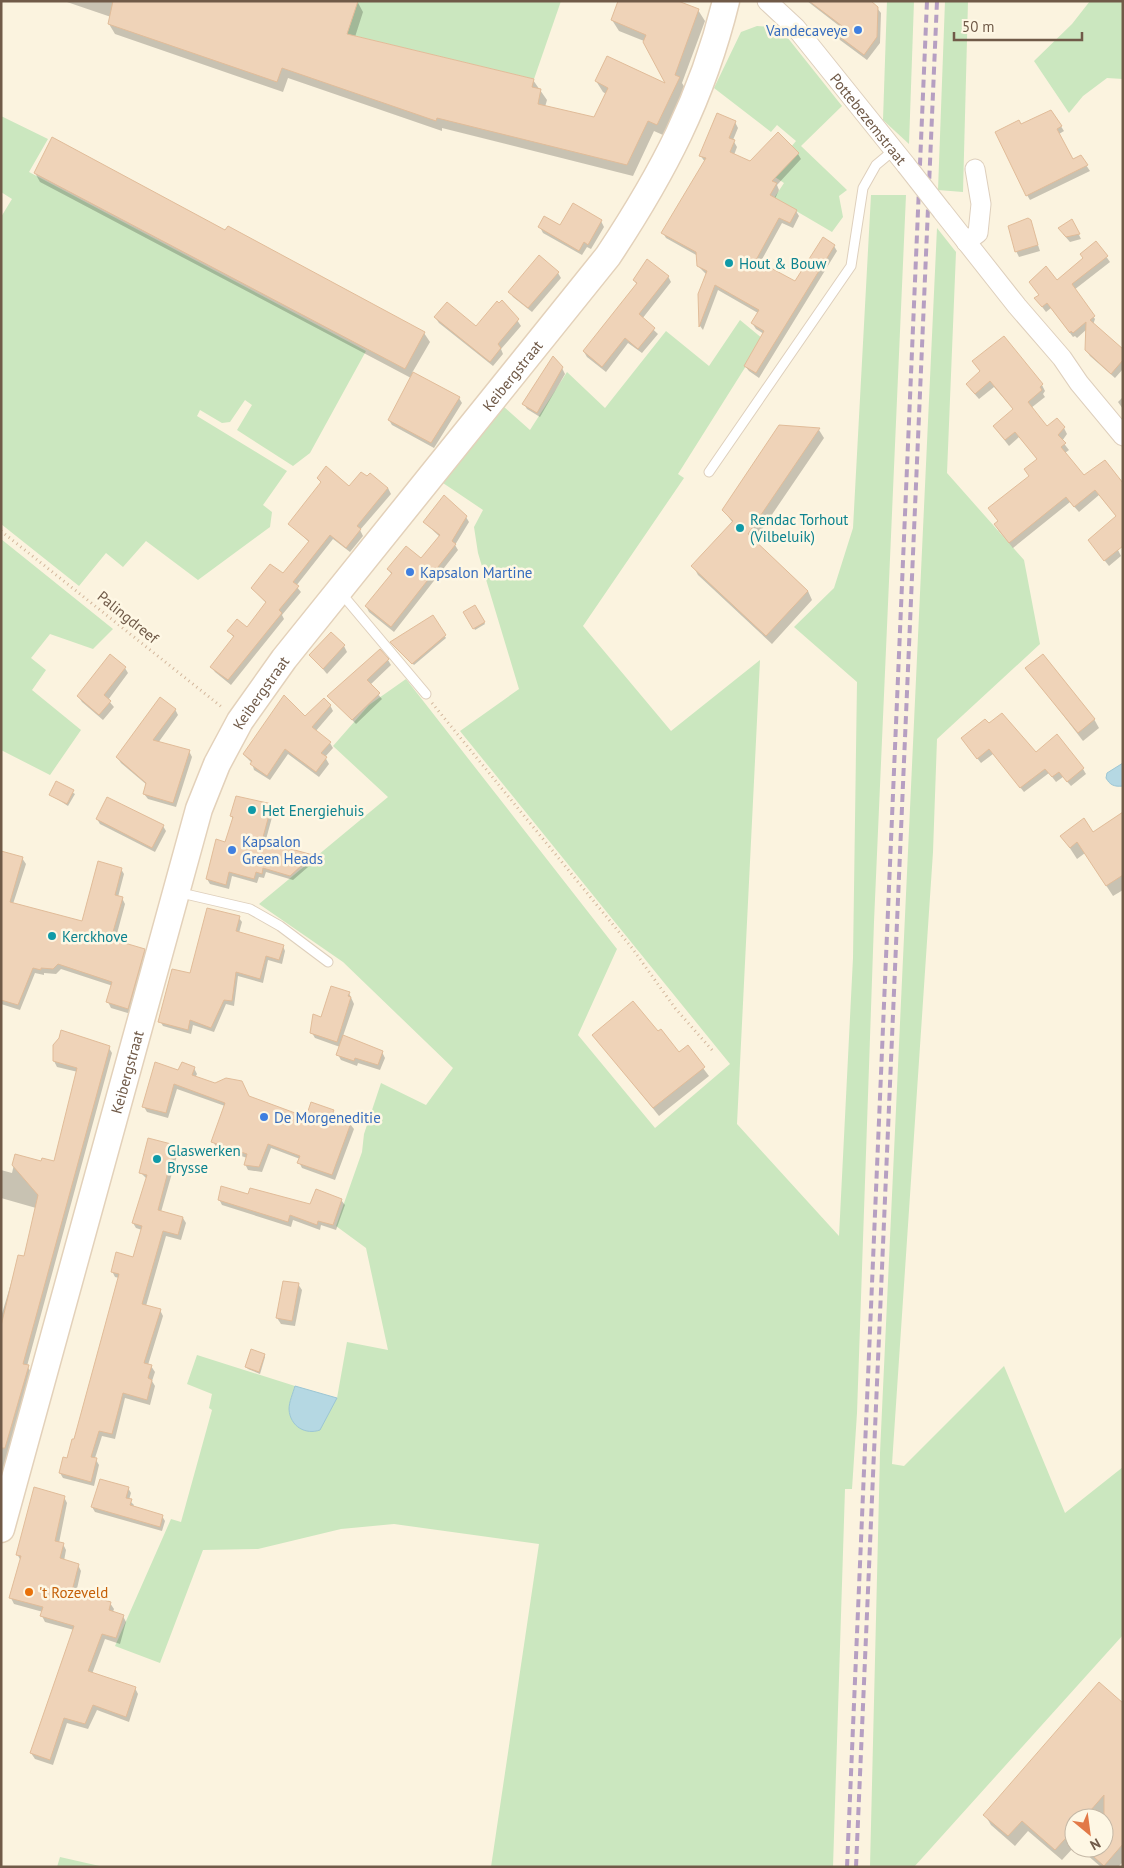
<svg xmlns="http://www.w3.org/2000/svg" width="1124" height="1868" font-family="'PT Sans',sans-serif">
  <rect width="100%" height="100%" fill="#fbf3df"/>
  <g fill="#cbe7bf">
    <polygon points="358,1 561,1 534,79 347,34"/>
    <polygon points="887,1 914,1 909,144 883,120"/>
    <polygon points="945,1 968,1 963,192 938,190"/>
    <polygon points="1090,1 1123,1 1123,79 1107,78 1083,96 1069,113 1034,61 1072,24"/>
    <polygon points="757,26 775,27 787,37 842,106 801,146 847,190 839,196 843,217 832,232 774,198 784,183 769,173 796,141 777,125 771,132 714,88 741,32"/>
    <polygon points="1,116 48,139 29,172 366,351 310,453 293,466 237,430 252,405 245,400 230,422 222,423 200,410 197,416 287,471 263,505 272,512 270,527 198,580 146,541 123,567 106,553 79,586 1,524 1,217 12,199 1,192"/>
    <polygon points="871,195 906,195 874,922 857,1413 852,1489 845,1489 833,1867 491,1867 539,1544 394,1524 341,1529 258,1549 203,1550 160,1663 115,1646 171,1519 181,1522 212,1410 209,1408 212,1394 187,1384 197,1355 295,1386 289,1413 337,1398 347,1342 388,1350 366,1248 336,1226 362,1152 364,1134 381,1083 426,1105 453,1068 343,962 259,904 388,797 333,746 369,705 406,679 617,949 578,1035 655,1128 730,1064 460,731 519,689 478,553 474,527 483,510 443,483 503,406 530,430 567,372 605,408 666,331 709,366 740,320 763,339 678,474 684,478 583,626 671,731 760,660 737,1124 839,1236 853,958 857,682 794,627 834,588 853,528"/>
    <polygon points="937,228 956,252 947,473 1024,560 1040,644 937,739 933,852 892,1464 904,1466 1004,1366 1065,1513 1123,1467 1123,1635 914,1867 870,1867 880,1453"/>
    <polygon points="1,539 113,629 93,649 50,634 31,658 46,670 32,690 81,730 50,775 1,750"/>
    <polygon points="60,1857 104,1867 57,1867"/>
  </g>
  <g fill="#b5d8e3" stroke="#9cc6d4">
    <path d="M1123 763V786C1114 787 1110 785 1106 778L1107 773Z"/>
    <path d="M295 1386 337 1398 320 1430C306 1435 290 1427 289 1409 289 1402 293 1393 295 1386Z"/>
  </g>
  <g fill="#0003">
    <polygon points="64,1 357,1 363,12 355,37 533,80 547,100 545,107 594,119 606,94 603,92 596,81 668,86 644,41 619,31 612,20 698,10 705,21 682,83 685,88 663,135 654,131 633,176 442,128 442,131 288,78 283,92 115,34 109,24 111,17"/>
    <polygon points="807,1 869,1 877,8 881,13 880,43 867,60 840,40 837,35 842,28"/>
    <polygon points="1051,111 1064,131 1059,134 1072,160 1080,156 1090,171 1030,200 1027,195 1021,126"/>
    <polygon points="735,122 738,128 733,140 737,147 734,155 750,163 798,154 801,159 777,185 779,190 775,199 796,211 799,216 793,228 782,223 760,263 796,283 834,246 837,251 759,378 749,371 745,366 764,334 756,329 752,323 758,313 718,290 703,330 700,326 699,294 707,275 698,266 698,256 666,238 663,233 705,162 700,155"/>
    <polygon points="35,173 424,333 430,342 412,373 459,398 462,403 434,448 392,425 389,420 411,378 40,182"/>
    <polygon points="601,221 604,227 591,249 587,247 582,255 543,233 540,227"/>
    <polygon points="1030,221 1040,251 1019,257 1016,251"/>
    <polygon points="1072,221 1081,239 1070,242 1063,234"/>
    <polygon points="1096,242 1110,262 1074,290 1095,319 1093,325 1123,350 1123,369 1115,378 1090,356 1086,350 1087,329 1077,338 1075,336 1073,337 1051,308 1046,312 1036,299 1084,259"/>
    <polygon points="558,273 561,278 532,312 513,297 510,292"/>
    <polygon points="668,276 671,282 642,319 658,334 642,353 628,343 606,372 587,357 584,352 637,285 634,280"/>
    <polygon points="435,317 476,327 517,320 521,326 501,349 503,354 493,366 439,323"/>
    <polygon points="974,362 1042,385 1045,391 1043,394 1045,397 1031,408 1047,428 1064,428 1067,434 1062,441 1069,450 1065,453 1083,477 1123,484 1118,550 1121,556 1109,566 1093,546 1117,517 1099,495 1079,512 1070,502 1013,548 999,531 995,524 1030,477 1038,460 1019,437 1009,446 998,432 994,426 1014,410 994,387 979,399 971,390 968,384 981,372"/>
    <polygon points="562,368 565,374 540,417 527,409 524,404"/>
    <polygon points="1123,397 1123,409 1118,402"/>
    <polygon points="819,430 824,438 754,541 808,591 812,600 772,644 698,575 693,566 733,523 723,510"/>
    <polygon points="318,478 350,487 388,488 391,494 360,530 363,536 350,552 333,539 296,586 301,592 282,615 284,619 231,685 215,672 211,667 234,638 229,631 247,628 267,604 252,588 283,575 309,542 290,524 322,484"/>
    <polygon points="466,517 469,522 455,545 458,550 394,632 369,612 366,606 392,575 388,569 421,560 440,537 424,522"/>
    <polygon points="474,606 485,624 475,630 465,612"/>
    <polygon points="433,617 446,638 414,665 393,644"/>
    <polygon points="344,646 347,652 327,674 311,655"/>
    <polygon points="388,660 391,665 370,685 382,699 356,724 329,696"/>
    <polygon points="125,668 128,673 108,700 114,707 103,720 82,702 78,696"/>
    <polygon points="1027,668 1094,719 1099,728 1083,741"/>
    <polygon points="330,705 333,711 315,732 330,743 333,748 325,757 329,764 319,777 288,754 270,780 254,770 252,763 244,755"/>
    <polygon points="175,709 178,715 158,743 189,751 192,757 176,807 148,799 144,794 147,785 121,763 117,757"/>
    <polygon points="966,744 1036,753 1083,769 1086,774 1071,786 1063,777 1056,782 1049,773 1024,792 993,754 981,763"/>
    <polygon points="57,783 75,794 68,806 51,795"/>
    <polygon points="271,805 274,810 265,843 312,856 315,861 293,880 266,872 264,878 259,877 257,883 232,876 229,889 210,884 207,879 226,843 234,820 231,816"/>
    <polygon points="1123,814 1123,890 1113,896 1085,853 1077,859 1062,836 1093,834"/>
    <polygon points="97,819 163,826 166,831 155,852 100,824"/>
    <polygon points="1,852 22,858 26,864 13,904 83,922 121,869 124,874 118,897 122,898 125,904 115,941 144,950 147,956 131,1014 111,1008 108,1002 113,986 61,969 56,974 44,973 44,975 35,973 20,1010 1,1004"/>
    <polygon points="239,918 242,922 239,933 283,946 285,951 282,964 268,960 263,983 238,976 234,1006 226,1004 214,1032 193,1025 191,1034 163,1026 160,1021 191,975"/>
    <polygon points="349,993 354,1004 343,1036 382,1052 385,1058 380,1070 358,1063 357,1066 341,1060 338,1055 340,1047 315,1038 312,1033 322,1018"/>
    <polygon points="658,1033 679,1054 687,1047 709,1076 659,1116 594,1035"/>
    <polygon points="109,1048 112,1053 27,1366 31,1372 1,1480 1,1348 4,1322 1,1317 19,1256 25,1258 36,1208 1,1198 1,1170 12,1173 16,1156 42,1163 55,1163 78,1072 57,1067 54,1061"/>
    <polygon points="194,1068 197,1074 195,1078 307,1118 333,1111 336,1116 350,1124 354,1129 335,1180 302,1168 299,1162 300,1159 271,1148 262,1172 248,1170 245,1164 247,1158 216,1147 213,1141 225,1106 177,1089 168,1118 147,1112 144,1107 179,1072"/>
    <polygon points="174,1146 178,1152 161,1212 183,1218 186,1223 181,1240 166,1236 146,1306 160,1310 163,1316 148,1365 151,1366 155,1372 152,1381 155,1386 150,1405 125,1398 115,1439 102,1436 95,1458 99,1465 94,1486 63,1478 60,1473 75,1441 119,1278 115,1277 112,1271 134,1258 142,1230 136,1228 133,1223 147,1179 140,1172"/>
    <polygon points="249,1196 311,1206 341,1200 345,1205 336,1230 321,1225 320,1230 293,1220 291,1227 222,1205 219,1199"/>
    <polygon points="298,1284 302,1290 295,1326 281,1324 277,1318"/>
    <polygon points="264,1355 265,1357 260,1374 248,1369 246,1367"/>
    <polygon points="128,1488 131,1493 129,1500 134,1505 133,1507 162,1516 165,1521 162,1531 95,1512 92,1507"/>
    <polygon points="64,1497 67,1503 59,1543 63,1544 66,1550 64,1561 78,1565 81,1571 76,1593 110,1603 114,1609 113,1612 123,1616 126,1622 120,1644 105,1639 92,1674 135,1688 138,1694 129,1722 97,1710 88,1729 67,1723 53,1765 35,1759 31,1753 74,1630 45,1622 42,1616 43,1612 14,1604 11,1598 21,1561 17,1554"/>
    <polygon points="1123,1705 1123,1862 1118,1867 1101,1867 1079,1848 1104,1848 1104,1818 1074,1818 1074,1847 1062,1860 1028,1831 1015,1846 991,1825 985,1815"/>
  </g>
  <g fill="#efd3b8" stroke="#e1bc99">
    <polygon points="113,1 358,1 347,34 534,79 532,87 541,89 538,104 594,117 608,88 595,81 607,56 665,83 643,42 646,35 611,20 618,1 678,1 699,9 675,75 680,77 657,125 648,121 627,165 437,118 436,121 282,68 277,82 108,24"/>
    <polygon points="809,1 871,1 878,7 877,37 864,55 836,34 842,26"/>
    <polygon points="1051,110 1062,126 1057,129 1073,159 1081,155 1088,165 1026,196 995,132 1019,120 1021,124"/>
    <polygon points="717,113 736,121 729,138 735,140 730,152 750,161 778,132 799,153 772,181 777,183 770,195 797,210 790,223 779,218 756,260 795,281 823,237 835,245 756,373 744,366 764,331 751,323 759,310 715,285 699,327 698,294 707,271 697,266 696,252 661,233 706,158 699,156"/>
    <polygon points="52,137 225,230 228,226 425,332 405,369 34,173"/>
    <polygon points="573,203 602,220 588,245 584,242 579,251 538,227 544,216 560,225"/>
    <polygon points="1028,218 1031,220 1038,245 1015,252 1008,226"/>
    <polygon points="1072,219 1080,234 1066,237 1058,228"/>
    <polygon points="1096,241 1108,256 1072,284 1095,316 1090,320 1123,349 1123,360 1111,374 1085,350 1086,322 1073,333 1071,331 1070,333 1047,303 1042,307 1034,298 1039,295 1029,282 1046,266 1057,280 1083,258 1080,254"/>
    <polygon points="539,255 559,272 528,308 508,292"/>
    <polygon points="647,259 669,276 639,314 655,328 638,349 625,338 602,367 583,351 637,283 633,280"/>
    <polygon points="502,300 519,319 498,344 501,348 490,362 434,317 447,302 476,326 497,301 499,303"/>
    <polygon points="1004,336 1043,384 1040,387 1042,390 1028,402 1047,426 1057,418 1065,427 1058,435 1066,443 1061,447 1084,475 1105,460 1123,483 1123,546 1104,561 1088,540 1116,516 1095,490 1074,507 1066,497 1009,543 994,524 998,521 988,508 1029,476 1024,469 1037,459 1015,432 1005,440 993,426 1013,409 990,381 975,394 966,384 980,371 972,361"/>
    <polygon points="553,356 563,367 537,413 522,404"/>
    <polygon points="413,372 460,397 431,443 388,420"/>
    <polygon points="779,425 820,428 748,534 808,591 766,636 691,566 733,521 722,510"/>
    <polygon points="326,466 349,486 361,472 367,476 370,473 388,488 357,526 361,529 346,548 330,535 293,582 299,586 279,610 282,613 228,680 210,667 234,636 227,631 237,619 247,627 266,602 251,588 270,564 283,573 309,541 288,524 321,482 317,478"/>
    <polygon points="444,495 467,516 452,541 456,544 391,627 365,606 392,573 387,569 406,546 421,558 440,535 423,522"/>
    <polygon points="475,605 485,622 473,629 463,612"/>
    <polygon points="433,615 446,635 412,664 390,642"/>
    <polygon points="331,632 345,645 323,669 309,655"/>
    <polygon points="380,649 389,659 367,680 380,693 352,720 327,696"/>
    <polygon points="110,654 126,667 104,695 111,701 99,715 77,696"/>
    <polygon points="1043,654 1095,719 1078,733 1025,668"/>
    <polygon points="284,695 305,716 324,698 331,705 312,727 331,742 321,753 327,757 316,772 285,749 267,776 250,764 252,761 243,754"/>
    <polygon points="160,697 176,709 153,740 190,750 173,803 143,794 146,783 116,757"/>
    <polygon points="1002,713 1036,752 1057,734 1084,768 1067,782 1059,772 1052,777 1045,769 1020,788 989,749 977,759 961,738 985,719 989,723"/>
    <polygon points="56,781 74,790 67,804 49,795"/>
    <polygon points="236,796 272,804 262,841 313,855 290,876 263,868 262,874 256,872 254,879 229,872 226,885 206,879 216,839 225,842 233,817 230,816"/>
    <polygon points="107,797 164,825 152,848 96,819"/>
    <polygon points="1123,812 1123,875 1106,886 1077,842 1070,848 1060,836 1084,818 1093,832"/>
    <polygon points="1,851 23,857 10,902 82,921 98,861 122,868 115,895 123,897 111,939 145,949 128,1009 106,1002 112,982 58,964 53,969 41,968 41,970 33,968 18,1005 1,1000"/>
    <polygon points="207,908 240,916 236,931 284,945 279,960 266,956 260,979 236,972 232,1001 224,1000 211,1028 190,1020 188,1030 158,1022 172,969 190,973"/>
    <polygon points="331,986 350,992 348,996 351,997 337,1042 310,1033 313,1014 321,1017"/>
    <polygon points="633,1001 658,1031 661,1029 679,1052 688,1045 705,1067 653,1108 592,1035"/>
    <polygon points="61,1030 110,1046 23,1364 29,1365 5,1448 1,1448 1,1326 18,1255 24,1256 38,1195 12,1165 15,1154 41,1161 42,1158 54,1161 77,1068 53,1061 53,1045 59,1038"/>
    <polygon points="343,1035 383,1051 378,1065 355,1058 354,1061 336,1055"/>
    <polygon points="155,1062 178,1070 182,1062 195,1067 192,1075 215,1083 226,1078 242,1081 249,1096 306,1117 311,1102 334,1110 332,1114 351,1123 332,1175 297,1163 300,1156 268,1144 259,1167 244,1165 247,1154 211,1142 225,1103 174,1084 166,1113 142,1107"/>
    <polygon points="148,1138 175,1145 158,1210 183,1217 178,1235 163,1231 142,1304 161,1309 144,1363 152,1365 148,1378 152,1380 147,1400 123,1393 112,1434 99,1431 91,1457 97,1458 91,1482 59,1473 63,1457 67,1458 72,1439 74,1439 119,1274 111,1272 116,1252 133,1257 142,1226 132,1223 147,1175 139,1173"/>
    <polygon points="221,1186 248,1194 250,1188 310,1204 316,1189 342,1199 333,1225 318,1221 317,1225 290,1215 288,1222 218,1200"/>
    <polygon points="283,1281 299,1283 292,1321 276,1318"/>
    <polygon points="251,1349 265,1354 259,1372 245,1367"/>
    <polygon points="100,1479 129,1487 126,1498 132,1499 130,1505 163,1515 160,1527 91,1507"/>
    <polygon points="34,1487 65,1496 55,1541 64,1543 60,1558 79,1564 72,1591 111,1602 109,1610 124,1615 116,1638 102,1634 88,1671 136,1687 126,1717 93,1705 85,1724 64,1718 50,1760 30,1753 74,1626 40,1616 43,1607 9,1598 21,1556 16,1555"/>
    <polygon points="1099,1682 1123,1703 1123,1844 1104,1866 1084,1848 1104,1848 1104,1795 1084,1818 1074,1818 1074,1829 1055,1850 1022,1821 1008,1836 983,1815"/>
  </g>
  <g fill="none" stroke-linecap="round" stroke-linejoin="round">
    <g stroke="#decfbc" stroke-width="11">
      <g id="lane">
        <polyline points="709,472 851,266 863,188 876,165 894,150"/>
        <polyline points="341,593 426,694"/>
        <polyline points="177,892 250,909 280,926 328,962"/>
      </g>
    </g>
    <g stroke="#decfbc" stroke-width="21">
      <g id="street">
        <path id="s1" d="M767 1 796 28 906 165"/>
        <polyline points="942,211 1017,306 1062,358 1079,383 1123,436"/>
        <polyline points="966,242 978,233 981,204 975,169"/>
      </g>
    </g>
    <g stroke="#e3d1ba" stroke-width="29">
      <g id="secondary">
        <path id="s2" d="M1 1529 199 809 217 764 240 721 284 659 608 256C663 173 702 99 726 1"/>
      </g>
    </g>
    <g stroke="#d3b79c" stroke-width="3" stroke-dasharray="1 4" stroke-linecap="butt">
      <polyline points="1,531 223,708"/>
      <polyline points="432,703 632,948 675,1008 713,1051"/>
    </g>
    <use href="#lane" stroke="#fff" stroke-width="9"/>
    <use href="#street" stroke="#fff" stroke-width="19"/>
    <use href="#secondary" stroke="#fff" stroke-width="26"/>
    <g stroke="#b69fc2" stroke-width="4" stroke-dasharray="8 5" stroke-linecap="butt">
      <polyline points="847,1867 927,1"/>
      <polyline points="856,1867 937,1"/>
    </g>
    <g stroke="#decfbc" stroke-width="21" stroke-linecap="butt">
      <polyline id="street-bridge" points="906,165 942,211"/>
    </g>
    <use href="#street-bridge" stroke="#fff" stroke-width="19"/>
  </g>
  <g fill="#3f7fe0" stroke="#fef7e4" stroke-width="2">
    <circle cx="858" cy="30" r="5"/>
    <circle cx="410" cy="572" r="5"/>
    <circle cx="232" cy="850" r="5"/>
    <circle cx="264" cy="1117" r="5"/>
  </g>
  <g fill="#0f9aa8" stroke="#fef7e4" stroke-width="2">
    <circle cx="729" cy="263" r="5"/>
    <circle cx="740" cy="528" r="5"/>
    <circle cx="252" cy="810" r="5"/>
    <circle cx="52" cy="936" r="5"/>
    <circle cx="157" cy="1159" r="5"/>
  </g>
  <circle fill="#e8710a" stroke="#fef7e4" stroke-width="2" cx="29" cy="1592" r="5"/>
  <g text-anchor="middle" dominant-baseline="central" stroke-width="5" stroke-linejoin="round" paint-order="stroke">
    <g font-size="15" fill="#366cbe" stroke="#fef7e4" text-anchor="start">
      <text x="848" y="30" text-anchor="end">Vandecaveye</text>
      <text x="420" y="572">Kapsalon Martine</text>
      <text x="242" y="841">Kapsalon<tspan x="242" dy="17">Green Heads</tspan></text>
      <text x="274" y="1117">De Morgeneditie</text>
    </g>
    <g font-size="15" fill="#705a48" stroke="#fef7e4">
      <text stroke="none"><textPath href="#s1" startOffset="156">Pottebezemstraat</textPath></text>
      <text stroke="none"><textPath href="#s2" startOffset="1284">Keibergstraat</textPath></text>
      <text transform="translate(128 617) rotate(39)">Palingdreef</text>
      <text stroke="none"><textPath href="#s2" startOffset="879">Keibergstraat</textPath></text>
      <text stroke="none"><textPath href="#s2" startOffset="474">Keibergstraat</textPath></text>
    </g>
    <g font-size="15" fill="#0d838f" stroke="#fef7e4" text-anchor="start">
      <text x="739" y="263">Hout &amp; Bouw</text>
      <text x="750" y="519">Rendac Torhout<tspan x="750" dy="17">(Vilbeluik)</tspan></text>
      <text x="262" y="810">Het Energiehuis</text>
      <text x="62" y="936">Kerckhove</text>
      <text x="167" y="1150">Glaswerken<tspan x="167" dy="17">Brysse</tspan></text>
    </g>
    <g font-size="15" fill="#c56008" stroke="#fef7e4" text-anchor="start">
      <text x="39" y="1592">'t Rozeveld</text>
    </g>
  </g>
  <rect width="1124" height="1868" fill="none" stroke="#705a48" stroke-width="5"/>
  <g transform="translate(1089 1833) rotate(151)"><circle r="24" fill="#fef7e4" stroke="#c5b8a6"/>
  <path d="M0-4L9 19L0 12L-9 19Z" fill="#e27947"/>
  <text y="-8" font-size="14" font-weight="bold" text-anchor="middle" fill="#705a48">N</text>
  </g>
  <path d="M954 32v8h128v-8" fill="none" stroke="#705a48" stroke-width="2.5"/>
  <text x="962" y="32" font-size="15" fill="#705a48" stroke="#fef7e4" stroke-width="4" paint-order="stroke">50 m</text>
</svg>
